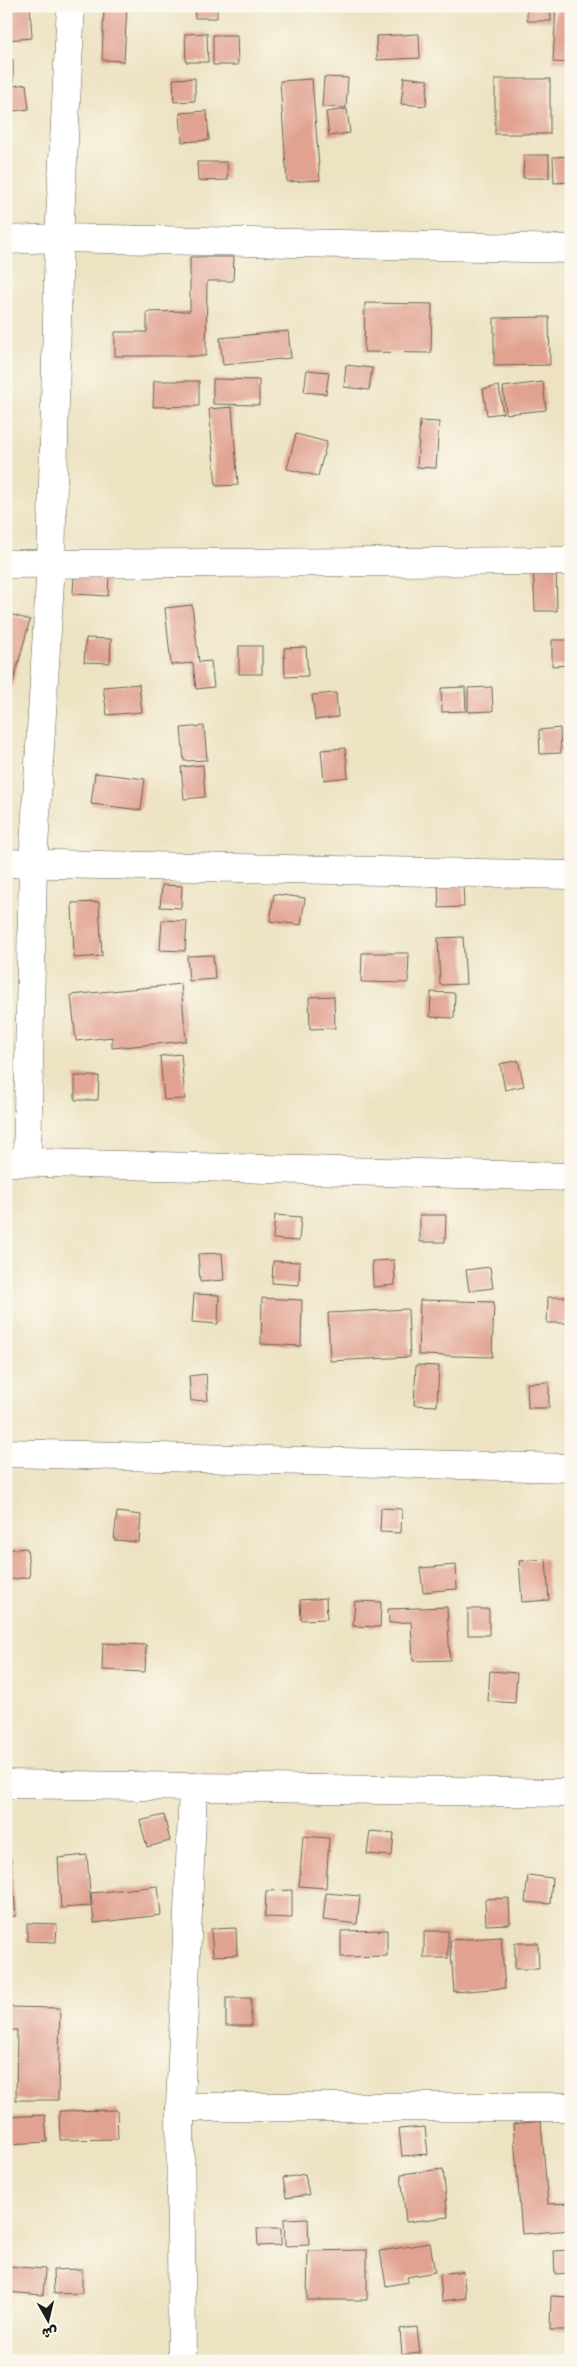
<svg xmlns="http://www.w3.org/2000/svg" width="577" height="2367" font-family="'Playpen Sans','Playpen Sans Arabic',sans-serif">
  <rect width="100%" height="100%" fill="#fbf7ec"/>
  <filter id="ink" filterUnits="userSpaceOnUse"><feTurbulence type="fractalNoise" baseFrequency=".02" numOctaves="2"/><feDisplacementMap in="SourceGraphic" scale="10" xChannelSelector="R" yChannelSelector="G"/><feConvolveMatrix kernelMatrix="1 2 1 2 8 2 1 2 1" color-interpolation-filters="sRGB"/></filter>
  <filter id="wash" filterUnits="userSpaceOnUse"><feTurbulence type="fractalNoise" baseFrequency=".0096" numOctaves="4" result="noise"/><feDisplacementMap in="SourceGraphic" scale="20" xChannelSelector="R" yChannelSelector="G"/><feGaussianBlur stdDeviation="1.12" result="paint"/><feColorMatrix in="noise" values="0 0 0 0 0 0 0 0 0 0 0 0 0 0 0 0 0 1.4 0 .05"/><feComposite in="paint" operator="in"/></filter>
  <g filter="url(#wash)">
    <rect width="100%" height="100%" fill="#ede3c3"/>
    <g id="blocks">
      <g fill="#e1a291">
        <polygon points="10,6 30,6 32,38 6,40 6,14 10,14"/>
        <polygon points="104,6 127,6 124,61 102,60"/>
        <polygon points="194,6 217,6 217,18 195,18"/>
        <polygon points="527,6 550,6 551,21 527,21"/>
        <polygon points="556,6 571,6 571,63 553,62"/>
        <polygon points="207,33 208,62 186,62 185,34"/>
        <polygon points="419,34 420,58 377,60 376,36"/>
        <polygon points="213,35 237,35 238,65 213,65"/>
        <rect x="6" y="60" width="7" height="23"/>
        <polygon points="324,77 348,78 346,108 322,107"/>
        <polygon points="404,77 428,80 426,106 401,104"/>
        <polygon points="195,78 195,101 174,102 173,79"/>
        <polygon points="312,79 320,180 287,182 280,81"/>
        <rect x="495" y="79" width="55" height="55"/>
        <polygon points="26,84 29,109 6,112 6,87"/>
        <polygon points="347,109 350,133 329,136 326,112"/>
        <polygon points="207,111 209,140 182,142 180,113"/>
        <polygon points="524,155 549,155 549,178 523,178"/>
        <polygon points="571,156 571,182 554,183 553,157"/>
        <polygon points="197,162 227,162 228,180 198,181"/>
        <polygon points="190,257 234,257 233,281 207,281 206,356 115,356 115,332 147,332 147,312 190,311"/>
        <polygon points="365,303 432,304 431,353 364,352"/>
        <polygon points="549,317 550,365 494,366 494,318"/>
        <polygon points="288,331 291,358 223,365 220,338"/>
        <polygon points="346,365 372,368 369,390 344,387"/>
        <polygon points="307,370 329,372 326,394 304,392"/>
        <polygon points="213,379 259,380 259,405 213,404"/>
        <polygon points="154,381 199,381 199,406 153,407"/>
        <polygon points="543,382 546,410 506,414 503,387"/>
        <polygon points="499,386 503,413 487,415 483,389"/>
        <polygon points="232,407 238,485 216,486 209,409"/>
        <polygon points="420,421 439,422 436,468 417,467"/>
        <polygon points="296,434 327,442 318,476 287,469"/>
        <polygon points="556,562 557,611 535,611 533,563"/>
        <polygon points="74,574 109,576 108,596 73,594"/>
        <polygon points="192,605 199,662 211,661 214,687 196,689 193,663 171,665 165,608"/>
        <polygon points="6,613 30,620 9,697 6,696"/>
        <polygon points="86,638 111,639 110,663 84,662"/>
        <polygon points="552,640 571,640 571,665 552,666"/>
        <rect x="239" y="646" width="23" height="28"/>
        <polygon points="306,647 308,676 285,677 284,648"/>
        <polygon points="139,684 142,712 107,715 103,687"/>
        <polygon points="465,687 466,711 442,712 441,688"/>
        <polygon points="492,687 493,711 468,712 468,688"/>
        <polygon points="336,693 338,717 315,720 312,695"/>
        <polygon points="204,726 207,760 184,761 181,728"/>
        <polygon points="560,728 561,753 540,754 539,730"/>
        <polygon points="345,748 348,777 324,780 321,750"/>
        <polygon points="203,765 205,797 184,799 181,767"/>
        <polygon points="95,773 145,779 141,810 91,804"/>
        <polygon points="463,884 464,907 439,908 438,885"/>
        <polygon points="162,885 182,886 181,908 160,907"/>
        <polygon points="274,894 305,898 301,925 270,921"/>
        <polygon points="99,902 102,956 74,958 72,903"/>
        <polygon points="162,920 187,921 185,951 160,950"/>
        <polygon points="463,937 466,984 440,985 438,938"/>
        <polygon points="362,953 409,953 408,983 361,982"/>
        <polygon points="213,955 215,979 189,981 187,956"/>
        <polygon points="181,984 186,1041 112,1048 112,1037 76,1041 71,995"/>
        <polygon points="431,992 455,993 454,1018 430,1017"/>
        <polygon points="334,996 335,1028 310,1029 309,997"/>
        <polygon points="181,1054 185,1099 164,1100 160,1056"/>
        <polygon points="518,1060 524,1086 505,1090 500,1064"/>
        <polygon points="75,1076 99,1076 98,1100 75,1100"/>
        <polygon points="275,1215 301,1217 299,1241 273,1239"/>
        <polygon points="420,1215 446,1215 445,1242 420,1242"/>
        <polygon points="222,1253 224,1280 200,1282 198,1254"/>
        <polygon points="394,1260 395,1285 373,1287 372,1261"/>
        <polygon points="273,1261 300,1262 299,1285 272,1283"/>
        <polygon points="490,1267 493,1288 469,1291 466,1270"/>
        <polygon points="194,1294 219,1295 218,1324 192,1322"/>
        <polygon points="548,1297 571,1297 571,1323 547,1323"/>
        <polygon points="262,1298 302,1300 301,1346 261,1344"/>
        <polygon points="420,1300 494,1302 492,1357 418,1355"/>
        <polygon points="408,1309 410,1357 330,1361 328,1313"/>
        <polygon points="416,1365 439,1366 437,1406 414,1405"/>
        <polygon points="206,1374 208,1400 191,1401 189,1376"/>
        <polygon points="549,1382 549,1408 528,1408 527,1383"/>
        <polygon points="381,1508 402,1509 401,1533 380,1532"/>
        <polygon points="117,1512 141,1515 139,1542 114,1540"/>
        <polygon points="27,1548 30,1577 6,1580 6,1550"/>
        <polygon points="546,1559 549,1600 522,1602 519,1561"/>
        <polygon points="456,1565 457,1589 423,1592 420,1568"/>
        <polygon points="326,1598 327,1619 301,1620 300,1600"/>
        <polygon points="355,1601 381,1602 380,1627 353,1626"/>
        <polygon points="447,1607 450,1660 413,1661 411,1622 389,1623 388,1609"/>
        <rect x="468" y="1609" width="21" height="26"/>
        <polygon points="103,1643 146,1645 145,1672 102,1670"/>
        <polygon points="490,1671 517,1673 515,1703 488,1701"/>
        <polygon points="164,1815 170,1841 147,1847 140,1821"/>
        <polygon points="370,1831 394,1833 392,1856 367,1854"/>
        <polygon points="303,1836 329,1838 326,1888 299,1886"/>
        <polygon points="87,1855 91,1906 61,1908 58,1858"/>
        <polygon points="11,1858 16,1916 6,1917 6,1859"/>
        <polygon points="528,1875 552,1878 550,1904 525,1902"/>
        <polygon points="158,1886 161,1915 94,1923 91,1893"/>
        <polygon points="292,1890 292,1918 265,1917 266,1891"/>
        <polygon points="326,1893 360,1896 357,1924 323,1920"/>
        <polygon points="509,1898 510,1924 486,1925 485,1899"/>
        <polygon points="27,1923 57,1924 56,1942 27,1941"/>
        <polygon points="236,1928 237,1955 213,1956 211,1929"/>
        <polygon points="387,1930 387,1956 341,1957 341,1931"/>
        <rect x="424" y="1931" width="24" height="27"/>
        <polygon points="501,1937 505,1988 454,1992 450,1940"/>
        <polygon points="515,1943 538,1943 539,1969 515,1969"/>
        <rect x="226" y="1998" width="25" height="28"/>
        <polygon points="6,2007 60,2008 58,2100 16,2100 17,2030 6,2030"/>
        <polygon points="117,2110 118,2139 60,2140 59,2111"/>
        <polygon points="45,2115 47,2142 7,2144 6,2117"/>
        <polygon points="541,2121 548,2204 571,2203 571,2230 522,2234 513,2124"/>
        <polygon points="425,2127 428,2154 402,2156 399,2129"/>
        <polygon points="443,2169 448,2217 406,2222 401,2174"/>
        <polygon points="305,2174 309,2195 286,2198 283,2178"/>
        <polygon points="308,2218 309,2245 285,2246 284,2219"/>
        <polygon points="257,2228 281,2228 281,2245 258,2246"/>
        <polygon points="430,2243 435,2272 407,2277 408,2282 386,2286 380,2251"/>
        <polygon points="367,2250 367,2300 307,2300 308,2251"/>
        <polygon points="571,2250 571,2273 555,2274 554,2251"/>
        <polygon points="6,2266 45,2269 43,2295 6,2292"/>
        <polygon points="82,2269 82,2293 54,2294 53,2270"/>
        <polygon points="463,2271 466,2298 442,2301 440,2274"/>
        <polygon points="551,2296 571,2297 571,2330 550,2330"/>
        <polygon points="417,2327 420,2353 402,2355 400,2329"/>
      </g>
    </g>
  </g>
  <g filter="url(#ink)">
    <use href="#blocks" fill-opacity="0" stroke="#656256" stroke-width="1"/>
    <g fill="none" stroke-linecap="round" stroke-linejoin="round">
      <g stroke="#656256" stroke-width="29">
        <g id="minor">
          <polyline points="6,240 59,238 571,249"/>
          <polyline points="6,564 571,561"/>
          <polyline points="6,863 571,875"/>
          <polyline points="27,1161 33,864 51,564 59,238 71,6"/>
          <polyline points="6,1162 571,1177"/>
          <polyline points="6,1453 571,1468"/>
          <polyline points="6,1784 571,1793"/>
          <polyline points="180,2107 571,2107"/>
          <polyline points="182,2361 180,2107 193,1789"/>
        </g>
      </g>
      <use href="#minor" stroke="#fff" stroke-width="28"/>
    </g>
  </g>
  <rect width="577" height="2367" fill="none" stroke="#fbf7ec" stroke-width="25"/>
  <g transform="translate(48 2320) rotate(172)" stroke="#fbf7ec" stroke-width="4" paint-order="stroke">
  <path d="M0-4L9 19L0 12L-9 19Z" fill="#1c1c1c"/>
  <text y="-8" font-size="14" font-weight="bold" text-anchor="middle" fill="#1c1c1c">ش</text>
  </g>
</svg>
